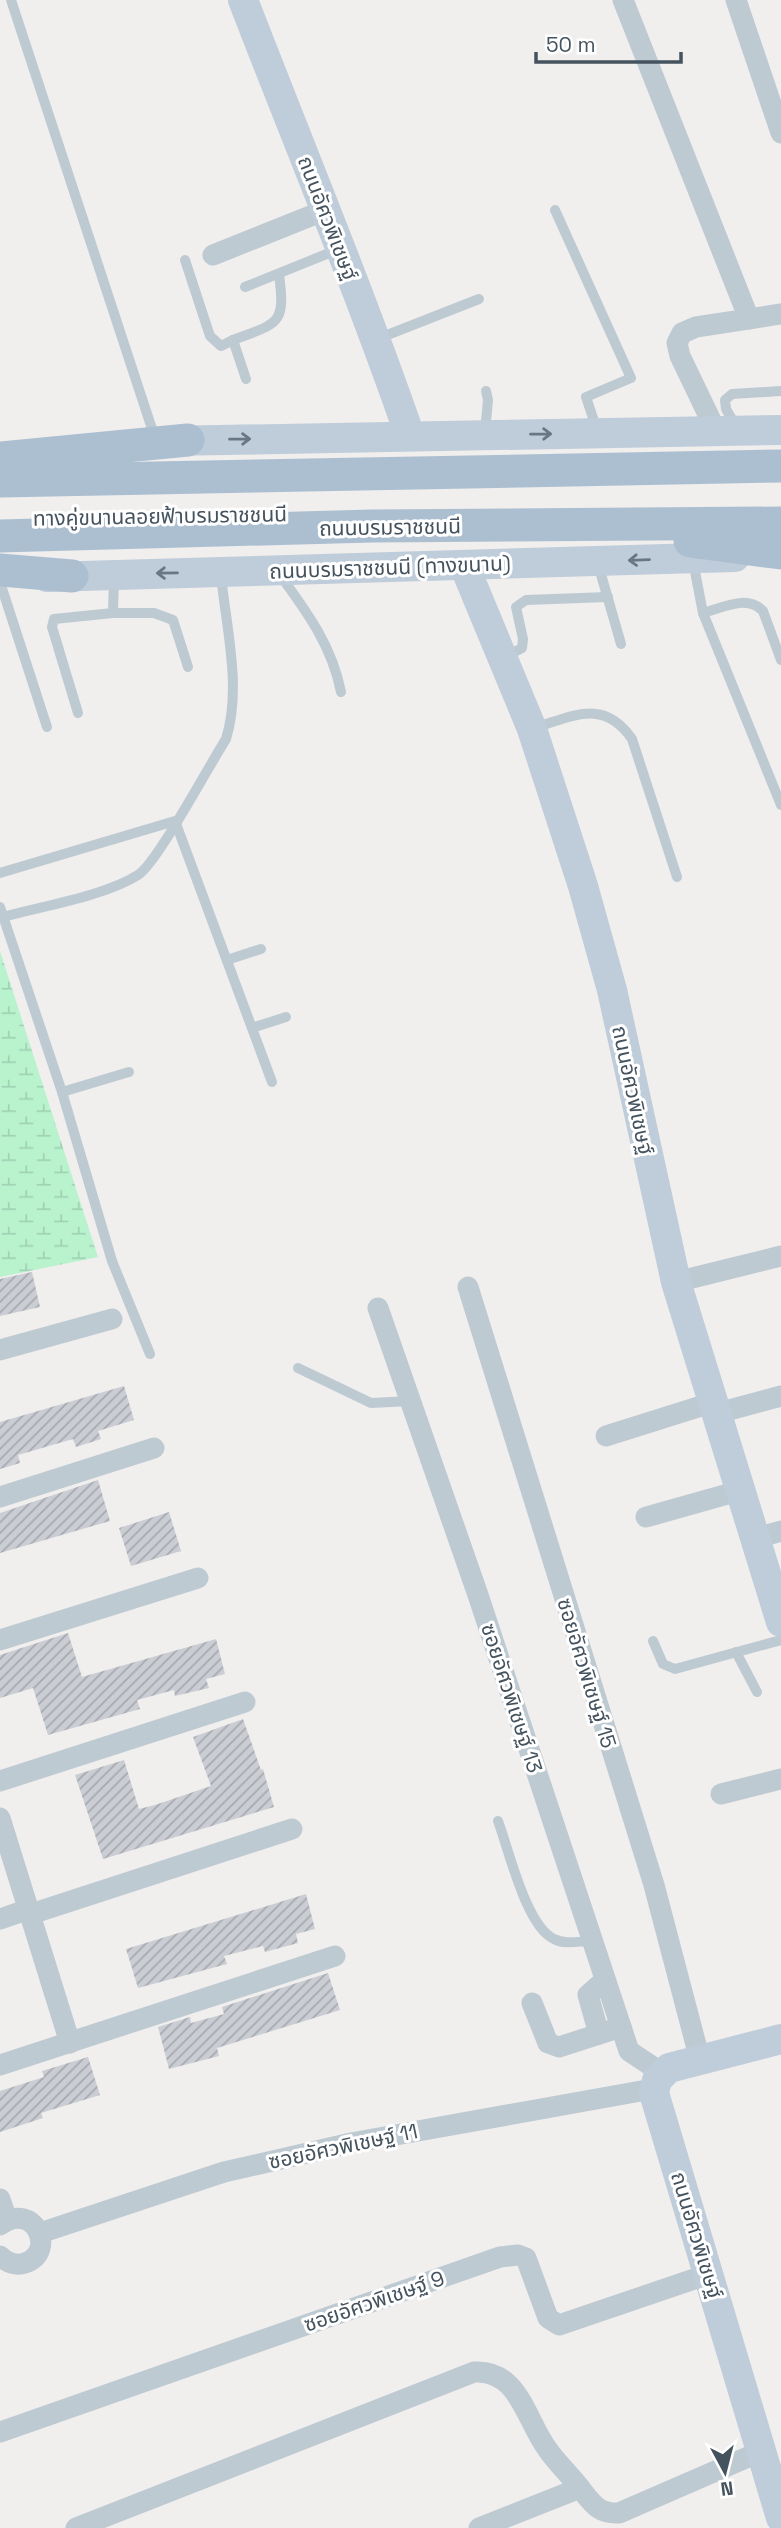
<svg xmlns="http://www.w3.org/2000/svg" width="781" height="2528" font-family="'Space Grotesk','Noto Sans Thai',sans-serif">
  <defs>
    <pattern id="wetland-marsh" width="20" height="14" patternUnits="userSpaceOnUse" patternTransform="scale(1.75)"><rect width="20" height="14" fill="#b9f3ce"/><path d="M1 5h8M5 5V1M11 12h8M15 12V8" fill="none" stroke="#a0d2b3"/></pattern>
    <pattern id="building-hatch" width="6" height="6" patternUnits="userSpaceOnUse" patternTransform="scale(1.75)"><rect width="6" height="6" fill="#caced4"/><path d="M-1 1l2-2M0 6l6-6M5 7l2-2" fill="none" stroke="#a6aaaf"/></pattern>
  </defs>
  <rect width="100%" height="100%" fill="#f1eeee"/>
  <polygon fill="url(#wetland-marsh)" points="0,951 98,1257 0,1277"/>
  <g fill="url(#building-hatch)">
    <polygon points="32,1272 40,1307 0,1316 0,1279"/>
    <polygon points="124,1386 134,1420 98,1431 101,1439 76,1447 73,1439 18,1455 20,1463 0,1469 0,1422"/>
    <polygon points="98,1480 110,1521 0,1553 0,1513"/>
    <polygon points="169,1512 181,1551 131,1566 119,1528"/>
    <polygon points="68,1633 82,1677 216,1639 225,1674 206,1679 209,1688 175,1696 174,1690 137,1700 140,1709 48,1735 33,1688 0,1698 0,1655"/>
    <polygon points="243,1719 261,1770 263,1769 274,1807 103,1859 75,1775 124,1760 139,1809 155,1805 211,1786 193,1737"/>
    <polygon points="306,1894 315,1929 296,1934 298,1943 265,1952 263,1946 224,1956 227,1964 138,1988 126,1949"/>
    <polygon points="328,1973 340,2010 217,2048 219,2056 169,2069 158,2027 190,2017 191,2023 224,2014 222,2007"/>
    <polygon points="88,2057 100,2095 41,2113 43,2118 0,2132 0,2091 44,2077 42,2071"/>
  </g>
  <g fill="none" stroke-linecap="round" stroke-linejoin="round">
    <g stroke="#becad2" stroke-width="10">
      <polyline points="11,0 155,438"/>
      <polyline points="555,210 631,378 586,397 597,430"/>
      <polyline points="185,260 210,336 221,346 233,340 246,379"/>
      <polyline points="245,287 339,249"/>
      <polyline points="377,339 479,299"/>
      <path d="M233 340C278 323 286 325 279 275"/>
      <polyline points="737,428 726,409 725,400 732,394 781,391"/>
      <polyline points="485,432 488,400 486,391"/>
      <polyline points="693,561 703,613 781,805"/>
      <polyline points="598,564 621,644"/>
      <path d="M280 575C307 612 332 646 341 692"/>
      <polyline points="114,577 113,613 154,613 173,620 188,667"/>
      <polyline points="0,582 47,727"/>
      <path d="M703 613C722 608 747 594 763 611L781 660"/>
      <polyline points="505,657 522,648 523,639 516,607 526,600 608,597"/>
      <polyline points="78,713 52,627 54,619 113,613"/>
      <path d="M534 728C574 716 604 698 632 739L677 877"/>
      <polyline points="0,873 175,821 272,1082"/>
      <polyline points="0,907 62,1092 112,1261 150,1354"/>
      <path d="M3 917C42 906 105 896 138 875 157 863 210 764 226 739 242 688 226 627 221 575"/>
      <polyline points="227,960 261,949"/>
      <polyline points="252,1028 286,1017"/>
      <polyline points="62,1092 129,1072"/>
      <polyline points="298,1368 371,1403 411,1401"/>
      <polyline points="653,1641 663,1664 675,1669 781,1640"/>
      <polyline points="736,1652 757,1692"/>
      <path d="M498 1821C509 1850 526 1926 554 1939 565 1945 580 1941 592 1941"/>
    </g>
    <g stroke="#becad2" stroke-width="21">
      <polyline points="623,0 749,319"/>
      <polyline points="736,0 781,133"/>
      <polyline points="213,255 323,211"/>
      <polyline points="716,431 680,356 677,343 682,333 696,327 781,314"/>
      <polyline points="676,1282 781,1256"/>
      <polyline points="468,1287 654,1885 700,2060"/>
      <polyline points="378,1308 478,1595 629,2051 662,2073"/>
      <polyline points="0,1350 112,1319"/>
      <polyline points="718,1413 781,1396"/>
      <polyline points="606,1436 714,1402"/>
      <polyline points="0,1497 154,1448"/>
      <polyline points="646,1517 742,1490"/>
      <polyline points="757,1538 781,1531"/>
      <polyline points="0,1640 198,1578"/>
      <polyline points="0,1781 245,1702"/>
      <polyline points="721,1794 781,1779"/>
      <polyline points="0,1818 70,2043"/>
      <polyline points="31,1914 292,1829"/>
      <polyline points="0,1919 29,1909"/>
      <polyline points="532,2003 548,2043 559,2047 621,2027"/>
      <polyline points="599,2034 588,1995 604,1981"/>
      <polyline points="0,2065 335,1956"/>
      <polyline points="0,2199 7,2220"/>
      <path d="M0 2225C34 2200 58 2252 25 2263 16 2266 7 2263 0 2256"/>
      <polyline points="40,2233 224,2172 351,2143 641,2091 654,2093"/>
      <polyline points="0,2432 500,2257 518,2255 526,2258 548,2318 559,2325 709,2274"/>
      <path d="M76 2528 474 2372C519 2369 526 2421 548 2450 557 2463 570 2475 580 2488"/>
      <path d="M479 2528 580 2488C592 2503 598 2514 619 2513L762 2451"/>
    </g>
    <g stroke="#bfccd9" stroke-width="30">
      <path d="M243 0C299 145 359 289 410 436"/>
      <polyline points="165,441 781,430"/>
      <polyline points="464,565 532,729 583,886 612,990 676,1282 781,1622"/>
      <polyline points="47,577 735,557"/>
      <polyline points="781,2039 669,2068 657,2080 654,2093 781,2518"/>
    </g>
    <g stroke="#acbfd0" stroke-width="33">
      <polyline points="0,458 188,440"/>
      <polyline points="0,481 781,466"/>
      <polyline points="0,536 372,526 781,523"/>
      <polyline points="690,541 781,553"/>
      <polyline points="0,570 72,576"/>
    </g>
  </g>
  <defs><path id="oneway-shaft" d="M-6 0H5M1.5-3L5.5 0L1.5 3" fill="none" stroke-width="1.6" stroke-linecap="round" stroke-linejoin="round" transform="scale(1.75)"/></defs>
  <g stroke="#6a7783">
    <use href="#oneway-shaft" transform="translate(541 434) rotate(-1)"/>
    <use href="#oneway-shaft" transform="translate(240 439) rotate(-1)"/>
    <use href="#oneway-shaft" transform="translate(639 560) rotate(178)"/>
    <use href="#oneway-shaft" transform="translate(167 573) rotate(179)"/>
  </g>
  <g text-anchor="middle" dominant-baseline="central" stroke-width="6" stroke-linejoin="round" paint-order="stroke">
    <g font-size="21" fill="#45535e" stroke="#fff">
      <text transform="translate(328 218) rotate(69)">ถนนอัศวพิเชษฐ์</text>
      <text transform="translate(160 516) rotate(-1)">ทางคู่ขนานลอยฟ้าบรมราชชนนี</text>
      <text transform="translate(390 527) rotate(-1)">ถนนบรมราชชนนี</text>
      <text transform="translate(390 567) rotate(-2)">ถนนบรมราชชนนี (ทางขนาน)</text>
      <text transform="translate(633 1090) rotate(78)">ถนนอัศวพิเชษฐ์</text>
      <text transform="translate(587 1673) rotate(73)">ซอยอัศวพิเชษฐ์ 15</text>
      <text transform="translate(512 1698) rotate(72)">ซอยอัศวพิเชษฐ์ 13</text>
      <text transform="translate(343 2146) rotate(-12)">ซอยอัศวพิเชษฐ์ 11</text>
      <text transform="translate(697 2235) rotate(73)">ถนนอัศวพิเชษฐ์</text>
      <text transform="translate(374 2301) rotate(-19)">ซอยอัศวพิเชษฐ์ 9</text>
    </g>
  </g>
  <g transform="translate(725 2472) rotate(173)" stroke="#ffffff" stroke-width="5" paint-order="stroke">
  <path d="M0-5L12 26L0 18L-12 26Z" fill="#45535e"/>
  <text y="-10" font-size="19" font-weight="bold" text-anchor="middle" fill="#45535e">N</text>
  </g>
  <path d="M536 52v10h145v-10" fill="none" stroke="#45535e" stroke-width="3.5"/>
  <text x="546" y="52" font-size="21" fill="#45535e" stroke="#ffffff" stroke-width="5" paint-order="stroke">50 m</text>
</svg>
